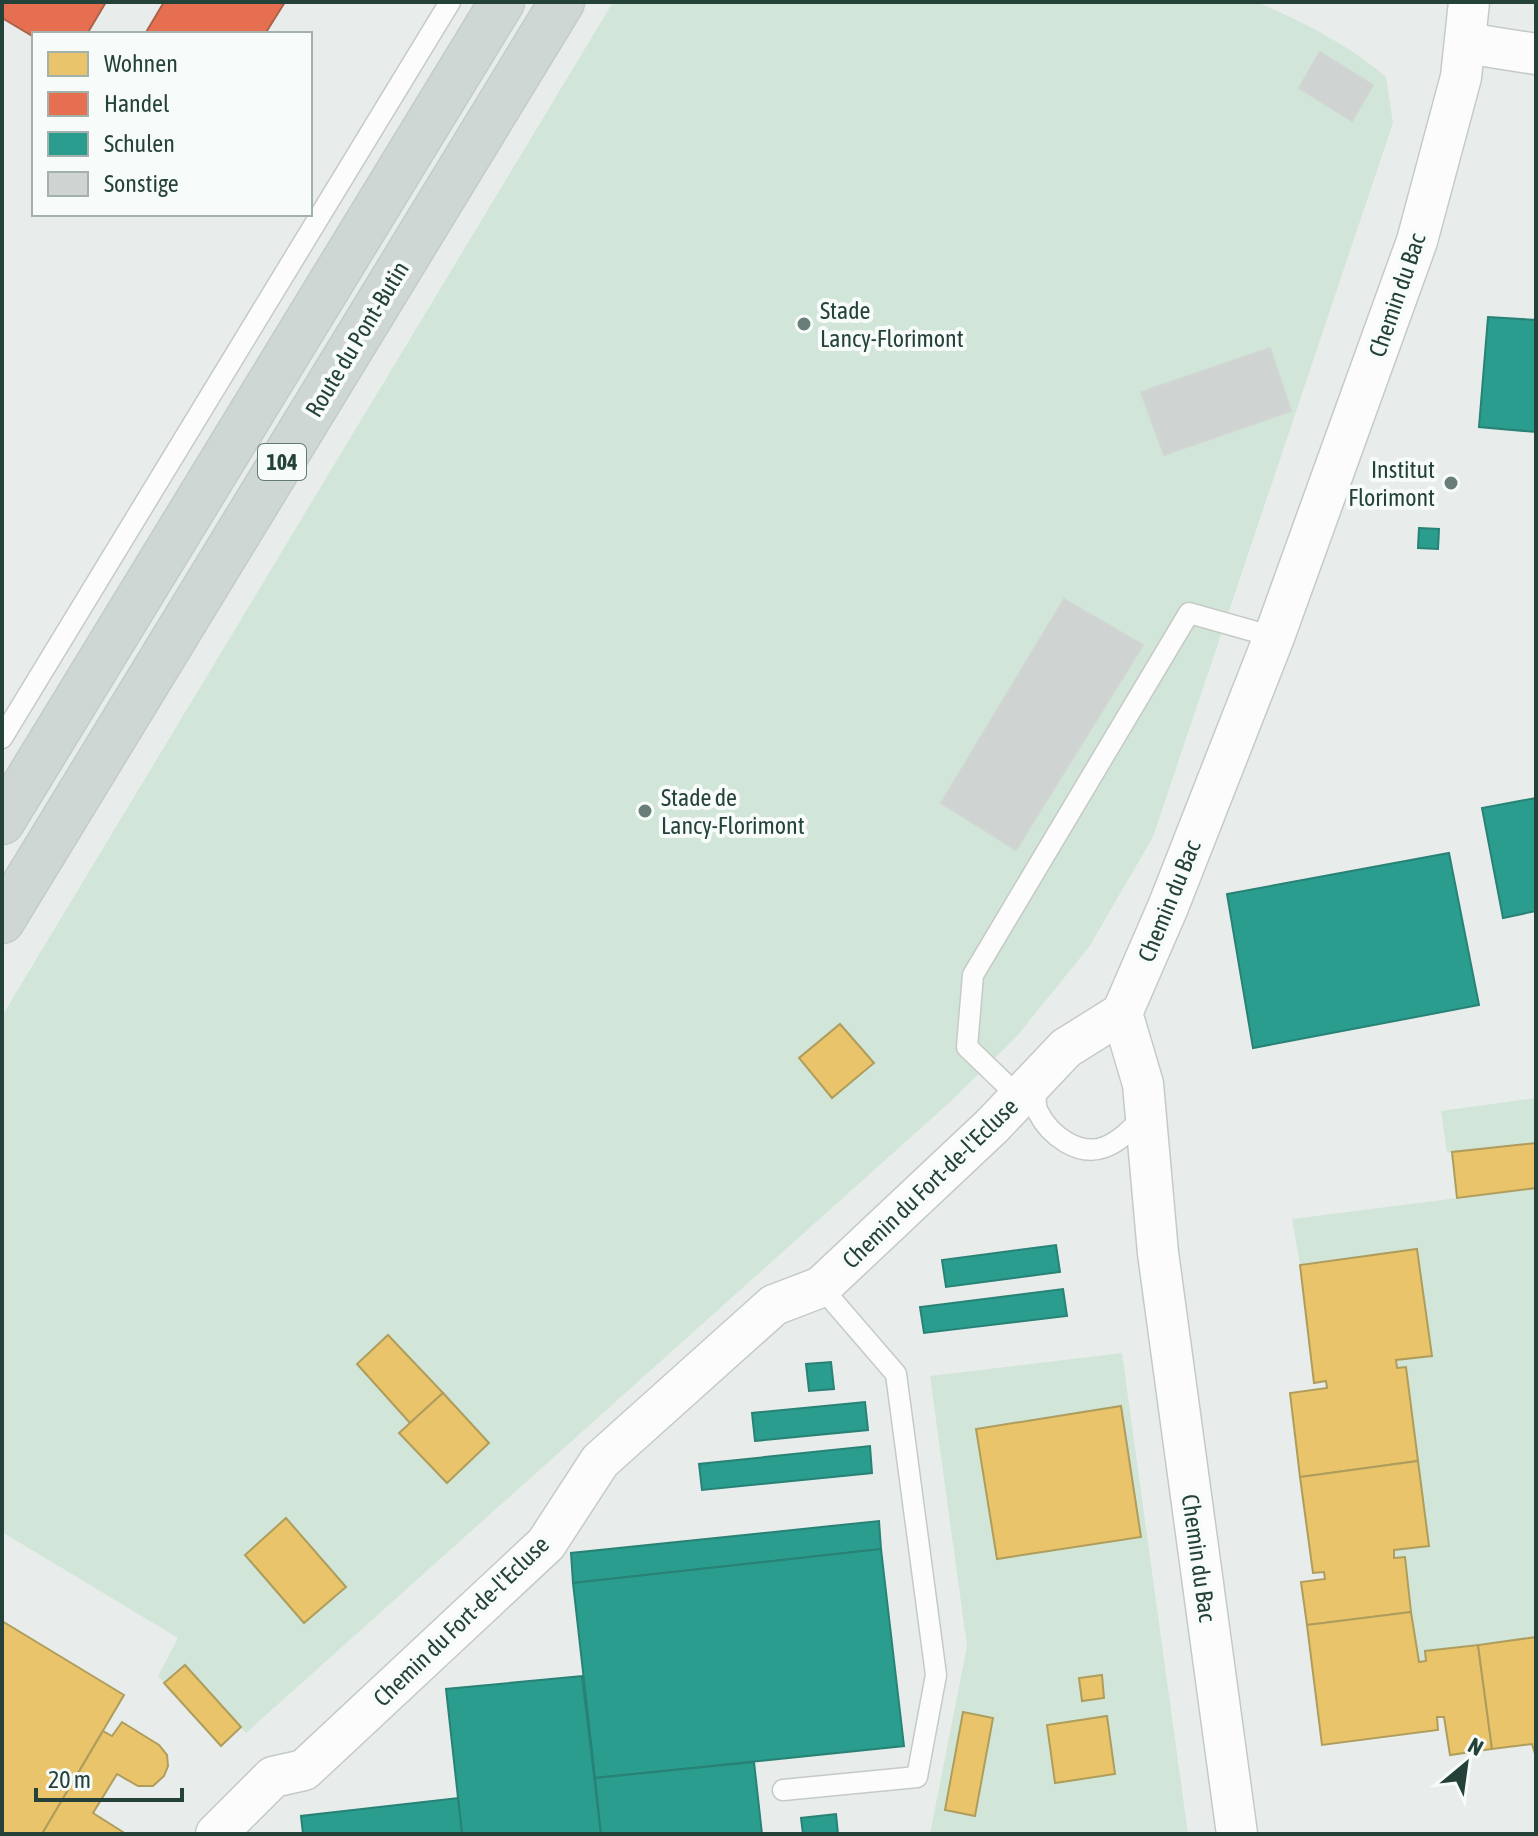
<svg xmlns="http://www.w3.org/2000/svg" width="1538" height="1836" font-family="'Asap Condensed',sans-serif">
  <rect width="100%" height="100%" fill="#e8edeb"/>
  <g fill="#d1e6d8">
    <path d="M613 2H1257C1304 23 1346 43 1386 77L1393 123 1153 837 1089 947 1017 1036 950 1102 246 1733 241 1728 221 1746 158 1676 178 1638 2 1532V1016Z"/>
    <polygon points="1536,1098 1536,1143 1447,1153 1441,1111"/>
    <polygon points="1536,1188 1536,1637 1425,1651 1426,1661 1419,1662 1405,1557 1394,1558 1394,1550 1429,1545 1406,1367 1397,1368 1396,1360 1431,1356 1416,1249 1300,1265 1292,1219"/>
    <polygon points="1122,1353 1188,1834 930,1834 967,1646 930,1376"/>
  </g>
  <g fill="#e9c46a" stroke="#ae9d5c" stroke-width="2">
    <polygon points="840,1024 874,1063 832,1098 799,1058"/>
    <polygon points="1536,1143 1536,1188 1457,1198 1452,1152"/>
    <polygon points="1417,1249 1432,1356 1396,1360 1397,1368 1406,1367 1418,1461 1300,1477 1290,1393 1327,1388 1326,1381 1314,1383 1300,1265"/>
    <polygon points="388,1335 443,1393 410,1423 357,1364"/>
    <polygon points="443,1393 489,1443 447,1483 399,1433"/>
    <polygon points="1121,1406 1141,1537 997,1559 976,1429"/>
    <polygon points="1418,1461 1429,1546 1394,1550 1394,1558 1405,1557 1411,1612 1307,1625 1301,1582 1325,1579 1324,1572 1313,1573 1300,1477"/>
    <polygon points="286,1518 346,1587 304,1623 245,1555"/>
    <polygon points="1411,1612 1419,1662 1426,1661 1425,1651 1478,1645 1492,1749 1450,1755 1444,1717 1437,1717 1438,1730 1322,1745 1307,1625"/>
    <polygon points="2,1621 124,1695 42,1834 2,1834"/>
    <polygon points="1536,1637 1536,1757 1532,1744 1492,1749 1478,1645"/>
    <polygon points="185,1665 241,1727 221,1746 164,1683"/>
    <polygon points="1102,1675 1104,1698 1082,1701 1079,1678"/>
    <polygon points="963,1712 993,1718 975,1816 945,1810"/>
    <polygon points="1107,1716 1115,1774 1055,1783 1047,1725"/>
    <polygon points="122,1722 159,1745 167,1755 168,1766 164,1776 153,1786 138,1786 117,1774 93,1813 126,1834 42,1834 103,1731 112,1736"/>
  </g>
  <g fill="#e76f51" stroke="#ac624a" stroke-width="2">
    <polygon points="2,2 106,2 87,34 34,34 34,37 2,18"/>
    <polygon points="164,2 285,2 265,34 145,34"/>
  </g>
  <g fill="#2a9d8f" stroke="#288276" stroke-width="2">
    <polygon points="1488,317 1536,320 1536,432 1479,427"/>
    <polygon points="1419,528 1439,529 1438,549 1418,548"/>
    <polygon points="1536,798 1536,911 1503,918 1482,808"/>
    <polygon points="1449,853 1479,1005 1253,1048 1227,894"/>
    <polygon points="1056,1245 1060,1272 946,1287 942,1260"/>
    <polygon points="1063,1289 1067,1316 924,1333 920,1307"/>
    <polygon points="831,1362 834,1389 809,1391 806,1364"/>
    <polygon points="865,1402 868,1430 755,1441 752,1413"/>
    <polygon points="870,1446 872,1473 702,1490 699,1464"/>
    <polygon points="879,1521 881,1549 573,1583 571,1553"/>
    <polygon points="881,1549 904,1746 595,1778 573,1583"/>
    <polygon points="582,1676 601,1834 462,1834 446,1689"/>
    <polygon points="754,1762 762,1834 601,1834 595,1778"/>
    <polygon points="458,1798 462,1834 303,1834 301,1816"/>
    <polygon points="836,1814 838,1834 803,1834 801,1818"/>
  </g>
  <g fill="#cfd4d2" stroke="#d1d6d4" stroke-width="2">
    <polygon points="1320,52 1373,85 1352,121 1299,88"/>
    <polygon points="1270,348 1291,411 1164,455 1141,392"/>
    <polygon points="1064,599 1143,645 1016,850 941,803"/>
  </g>
  <g fill="none" stroke-linecap="round" stroke-linejoin="round">
    <g stroke="#c5cac8" stroke-width="23">
      <g id="lane">
        <polyline points="2,738 450,2"/>
        <path d="M1036 1081C1036 1090 1034 1104 1038 1112 1050 1136 1079 1157 1105 1147 1121 1141 1133 1127 1145 1115"/>
        <polyline points="1020,1098 967,1047 973,975 1189,613 1274,637"/>
        <polyline points="783,1790 917,1777 936,1675 896,1374 821,1287"/>
      </g>
    </g>
    <g stroke="#c5cac8" stroke-width="43">
      <g id="street">
        <polyline points="1466,43 1536,54"/>
        <polyline points="216,1834 273,1777 304,1770 546,1544 600,1461 774,1305 821,1287 992,1126 1066,1048 1122,1013"/>
        <polyline points="1237,1834 1158,1253 1143,1084 1122,1013 1168,907 1274,637 1417,241 1461,77 1469,2"/>
      </g>
    </g>
    <g stroke="#c3ccc9" stroke-width="47">
      <g id="primary">
        <polyline points="2,822 502,2"/>
        <polyline points="2,921 562,2"/>
      </g>
    </g>
    <use href="#lane" stroke="#fcfcfc" stroke-width="20"/>
    <use href="#street" stroke="#fcfcfc" stroke-width="40"/>
    <use href="#primary" stroke="#cfd7d5" stroke-width="44"/>
  </g>
  <g fill="#697e78" stroke="#f7fbf9" stroke-width="3">
    <circle cx="804" cy="324" r="8"/>
    <circle cx="1451" cy="483" r="8"/>
    <circle cx="645" cy="811" r="8"/>
  </g>
  <g text-anchor="middle" dominant-baseline="central" stroke-width="8" stroke-linejoin="round" paint-order="stroke">
    <rect fill="#f7fbf9" stroke="#637a73" stroke-width="2" x="258" y="444" width="48" height="36" rx="6"/>
    <g font-size="22" font-weight="bold" fill="#24423a">
      <text x="282" y="462">104</text>
    </g>
    <g font-size="24" fill="#24423a" stroke="#f7fbf9">
      <text transform="translate(1397 295) rotate(-71)">Chemin du Bac</text>
      <text transform="translate(357 339) rotate(-59)">Route du Pont-Butin</text>
      <text transform="translate(1169 901) rotate(-68)">Chemin du Bac</text>
      <text transform="translate(930 1183) rotate(-44)">Chemin du Fort-de-l'Ecluse</text>
      <text transform="translate(1199 1558) rotate(82)">Chemin du Bac</text>
      <text transform="translate(461 1621) rotate(-44)">Chemin du Fort-de-l'Ecluse</text>
    </g>
    <g font-size="24" fill="#24423a" stroke="#f7fbf9" text-anchor="start">
      <text x="820" y="310">Stade<tspan x="820" dy="28">Lancy-Florimont</tspan></text>
      <text x="1435" y="469" text-anchor="end">Institut<tspan x="1435" dy="28">Florimont</tspan></text>
      <text x="661" y="797">Stade de<tspan x="661" dy="28">Lancy-Florimont</tspan></text>
    </g>
  </g>
  <rect width="1538" height="1836" fill="none" stroke="#24423a" stroke-width="8"/>
  <rect x="32" y="32" width="280" height="184" fill="#f7fbf9" stroke="#a3b1ad" stroke-width="2"/>
  <rect x="48" y="52" width="40" height="24" fill="#e9c46a" stroke="#a3b1ad" stroke-width="2"/>
  <text x="104" y="72" font-size="24" fill="#24423a">Wohnen</text>
  <rect x="48" y="92" width="40" height="24" fill="#e76f51" stroke="#a3b1ad" stroke-width="2"/>
  <text x="104" y="112" font-size="24" fill="#24423a">Handel</text>
  <rect x="48" y="132" width="40" height="24" fill="#2a9d8f" stroke="#a3b1ad" stroke-width="2"/>
  <text x="104" y="152" font-size="24" fill="#24423a">Schulen</text>
  <rect x="48" y="172" width="40" height="24" fill="#cfd4d2" stroke="#a3b1ad" stroke-width="2"/>
  <text x="104" y="192" font-size="24" fill="#24423a">Sonstige</text>
  <g transform="translate(1466 1764) rotate(29)" stroke="#f7fbf9" stroke-width="6" paint-order="stroke">
  <path d="M0-6L14 30L0 20L-14 30Z" fill="#24423a"/>
  <text y="-12" font-size="22" font-weight="bold" text-anchor="middle" fill="#24423a">N</text>
  </g>
  <path d="M36 1788v12h146v-12" fill="none" stroke="#24423a" stroke-width="4"/>
  <text x="48" y="1788" font-size="24" fill="#24423a" stroke="#f7fbf9" stroke-width="6" paint-order="stroke">20 m</text>
</svg>
